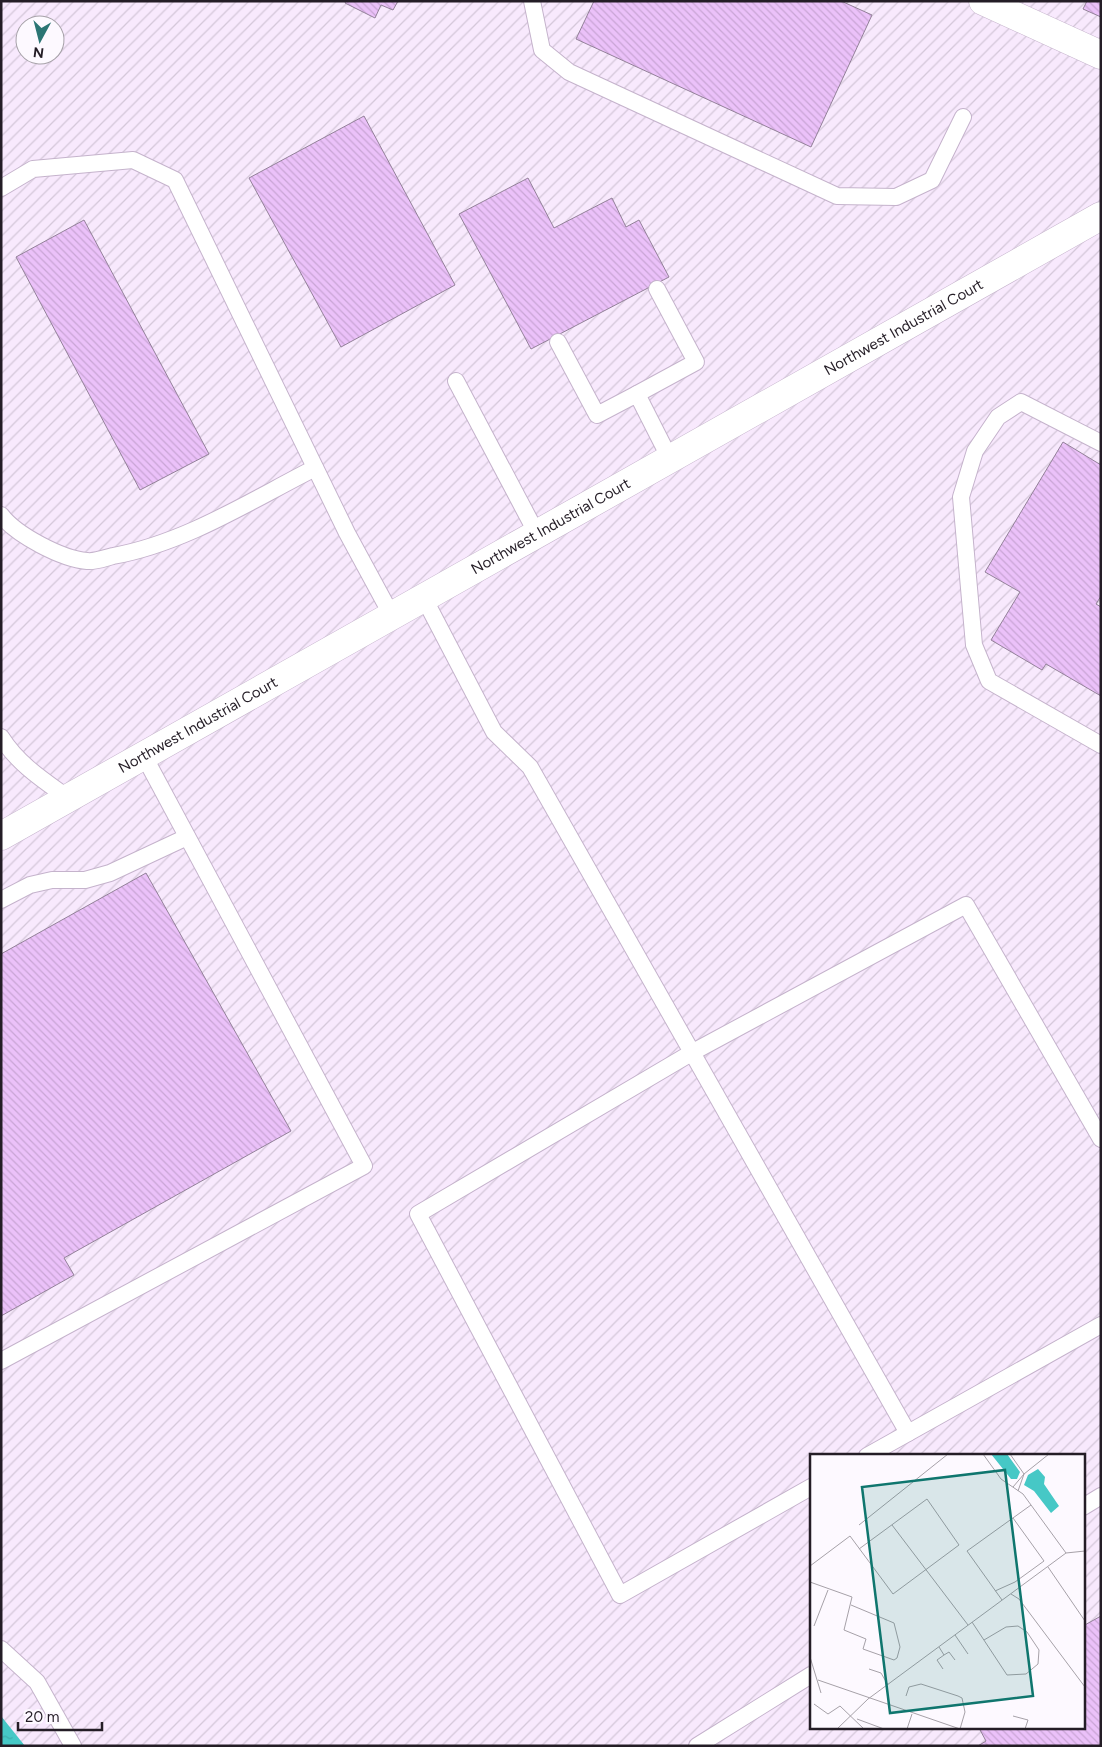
<svg xmlns="http://www.w3.org/2000/svg" width="1102" height="1747" font-family="Figtree,sans-serif">
  <defs>
    <pattern id="industrial-furrows" width="10" height="10" patternUnits="userSpaceOnUse" patternTransform="scale(1.25)"><rect width="10" height="10" fill="#f8e9fd"/><path d="M-1 1l2-2M0 10L10 0M9 11l2-2" fill="none" stroke="#d4c7d9"/></pattern>
    <pattern id="water-ripples" width="26" height="14" patternUnits="userSpaceOnUse" patternTransform="scale(1.25)"><rect width="26" height="14" fill="#46c8c6"/><path d="M2 4q2-2 4 0t4 0M15 11q2-2 4 0t4 0" fill="none" stroke="#3dabaa"/></pattern>
    <pattern id="building-back-hatch" width="6" height="6" patternUnits="userSpaceOnUse" patternTransform="scale(1.25)"><rect width="6" height="6" fill="#ebc1f9"/><path d="M-1 5l2 2M0 0l6 6M5-1l2 2" fill="none" stroke="#c9a5d5"/></pattern>
  </defs>
  <rect width="100%" height="100%" fill="#fdf9ff"/>
  <path fill="url(#industrial-furrows)" fill-rule="evenodd" d="M1 1H1101V1746H1ZM25 25H55V55H25ZM811 1456H1083V1728H811Z"/>
  <polygon fill="url(#water-ripples)" points="1,1716 25,1746 1,1746"/>
  <g fill="url(#building-back-hatch)" stroke="#938199">
    <polygon points="346,1 398,1 393,10 381,5 375,18 345,3"/>
    <polygon points="594,1 841,1 872,15 811,147 576,39"/>
    <polygon points="1087,1 1101,1 1101,17 1083,9"/>
    <polygon points="364,116 455,285 341,347 249,178"/>
    <polygon points="528,178 554,228 612,198 626,227 639,220 669,277 531,349 459,214"/>
    <polygon points="84,220 209,454 140,490 16,257"/>
    <polygon points="1063,442 1101,465 1101,596 1096,604 1101,607 1101,696 1046,664 1042,670 991,640 1020,592 985,572"/>
    <polygon points="146,873 291,1131 64,1258 74,1275 1,1316 1,954"/>
    <polygon points="1101,1616 1101,1746 978,1746 986,1741 979,1728 1083,1728 1083,1626"/>
  </g>
  <g fill="none" stroke-linecap="round" stroke-linejoin="round">
    <g stroke="#c5b3cc" stroke-width="18">
      <g id="service">
        <polyline points="532,1 542,50 569,72 837,196 896,197 932,180 963,117"/>
        <polyline points="1,188 33,169 133,160 175,180 347,533 392,616"/>
        <polyline points="558,342 597,415 637,394 670,459"/>
        <polyline points="456,381 537,534"/>
        <polyline points="637,394 696,362 657,289"/>
        <polyline points="1101,443 1021,402 998,417 975,451 961,497 974,645 989,681 1101,745"/>
        <path d="M1 515C16 535 62 559 87 561 95 562 105 558 113 556 185 543 250 501 315 468"/>
        <polyline points="424,598 494,732 530,767 908,1433"/>
        <path d="M1 737C18 764 43 780 68 798"/>
        <polyline points="1,900 30,885 52,880 85,880 110,873 187,837"/>
        <polyline points="1,1361 364,1166 144,756"/>
        <polyline points="867,1456 1101,1325"/>
        <polyline points="811,1487 620,1595 418,1214 693,1052 966,905 1101,1139"/>
        <polyline points="1083,1507 1101,1496"/>
        <polyline points="1,1649 37,1682 73,1746"/>
        <polyline points="697,1746 811,1675"/>
      </g>
    </g>
    <g stroke="#c5b3cc" stroke-width="29">
      <g id="minor">
        <polyline points="983,1 1101,55"/>
        <path id="s1" d="M1 836 1101 216"/>
      </g>
    </g>
    <use href="#service" stroke="#fff" stroke-width="16"/>
    <use href="#minor" stroke="#fff" stroke-width="28"/>
  </g>
  <g text-anchor="middle" dominant-baseline="central" stroke-width="4" stroke-linejoin="round" paint-order="stroke">
    <g font-size="15" fill="#241d26" stroke="#fdf9ff">
      <text stroke="none"><textPath href="#s1" startOffset="1036">Northwest Industrial Court</textPath></text>
      <text stroke="none"><textPath href="#s1" startOffset="631">Northwest Industrial Court</textPath></text>
      <text stroke="none"><textPath href="#s1" startOffset="226">Northwest Industrial Court</textPath></text>
    </g>
  </g>
  <g transform="translate(810 1454)">
    <rect width="275" height="275" fill="#fdf9ff"/>
    <path d="M181 0H197L210 18 207 25H201ZM228 15 235 23 234 30 249 52 241 59 224 37 214 31 218 21Z" fill="#46c8c6"/>
    <path fill="none" stroke="#a6a1a8" stroke-width="1" d="M173 0 191 25 213 40 256 99M200 0 214 20 208 37M203 33 214 20 239 0M49 71 138 0M82 71 158 171M0 112 40 82 83 140 149 91 117 45 49 95M238 113 275 167M0 128 42 143 34 176 56 185 53 195 84 206 87 204 90 193 84 169 41 151M185 137 205 128 234 107 203 64M201 140 209 145 275 233M192 146 157 97 221 51M162 168 197 221 216 220 228 210 229 196 217 178 208 172 196 173 174 186M4 172 18 136M145 181 158 200M129 193 134 201 139 198 145 206M0 203 11 239M59 215 71 219 78 231M133 215 127 206 134 201M8 226 150 275M96 242 99 233 111 230 148 242 152 244 155 258 150 275M4 250 18 260 30 252 54 275M203 262 218 266 215 275M47 265 74 275M27 275 58 245 256 99 275 97M97 275 102 260"/>
    <path fill="#0f766e" fill-opacity="0.15" stroke="#0f766e" stroke-width="2.5" d="M195 16 223 242 80 259 52 33Z"/>
    <rect width="275" height="275" fill="none" stroke="#241d26" stroke-width="2.5"/>
  </g>
  <rect width="1102" height="1747" fill="none" stroke="#241d26" stroke-width="5"/>
  <g transform="translate(40 40) rotate(187)"><circle r="24" fill="#fdf9ff" stroke="#a6a1a8"/>
  <path d="M0-4L9 19L0 12L-9 19Z" fill="#2b7574"/>
  <text y="-8" font-size="14" font-weight="bold" text-anchor="middle" fill="#241d26">N</text>
  </g>
  <path d="M18 1722v8h84v-8" fill="none" stroke="#241d26" stroke-width="2.5"/>
  <text x="25" y="1722" font-size="15" fill="#241d26" stroke="#fdf9ff" stroke-width="4" paint-order="stroke">20 m</text>
</svg>
